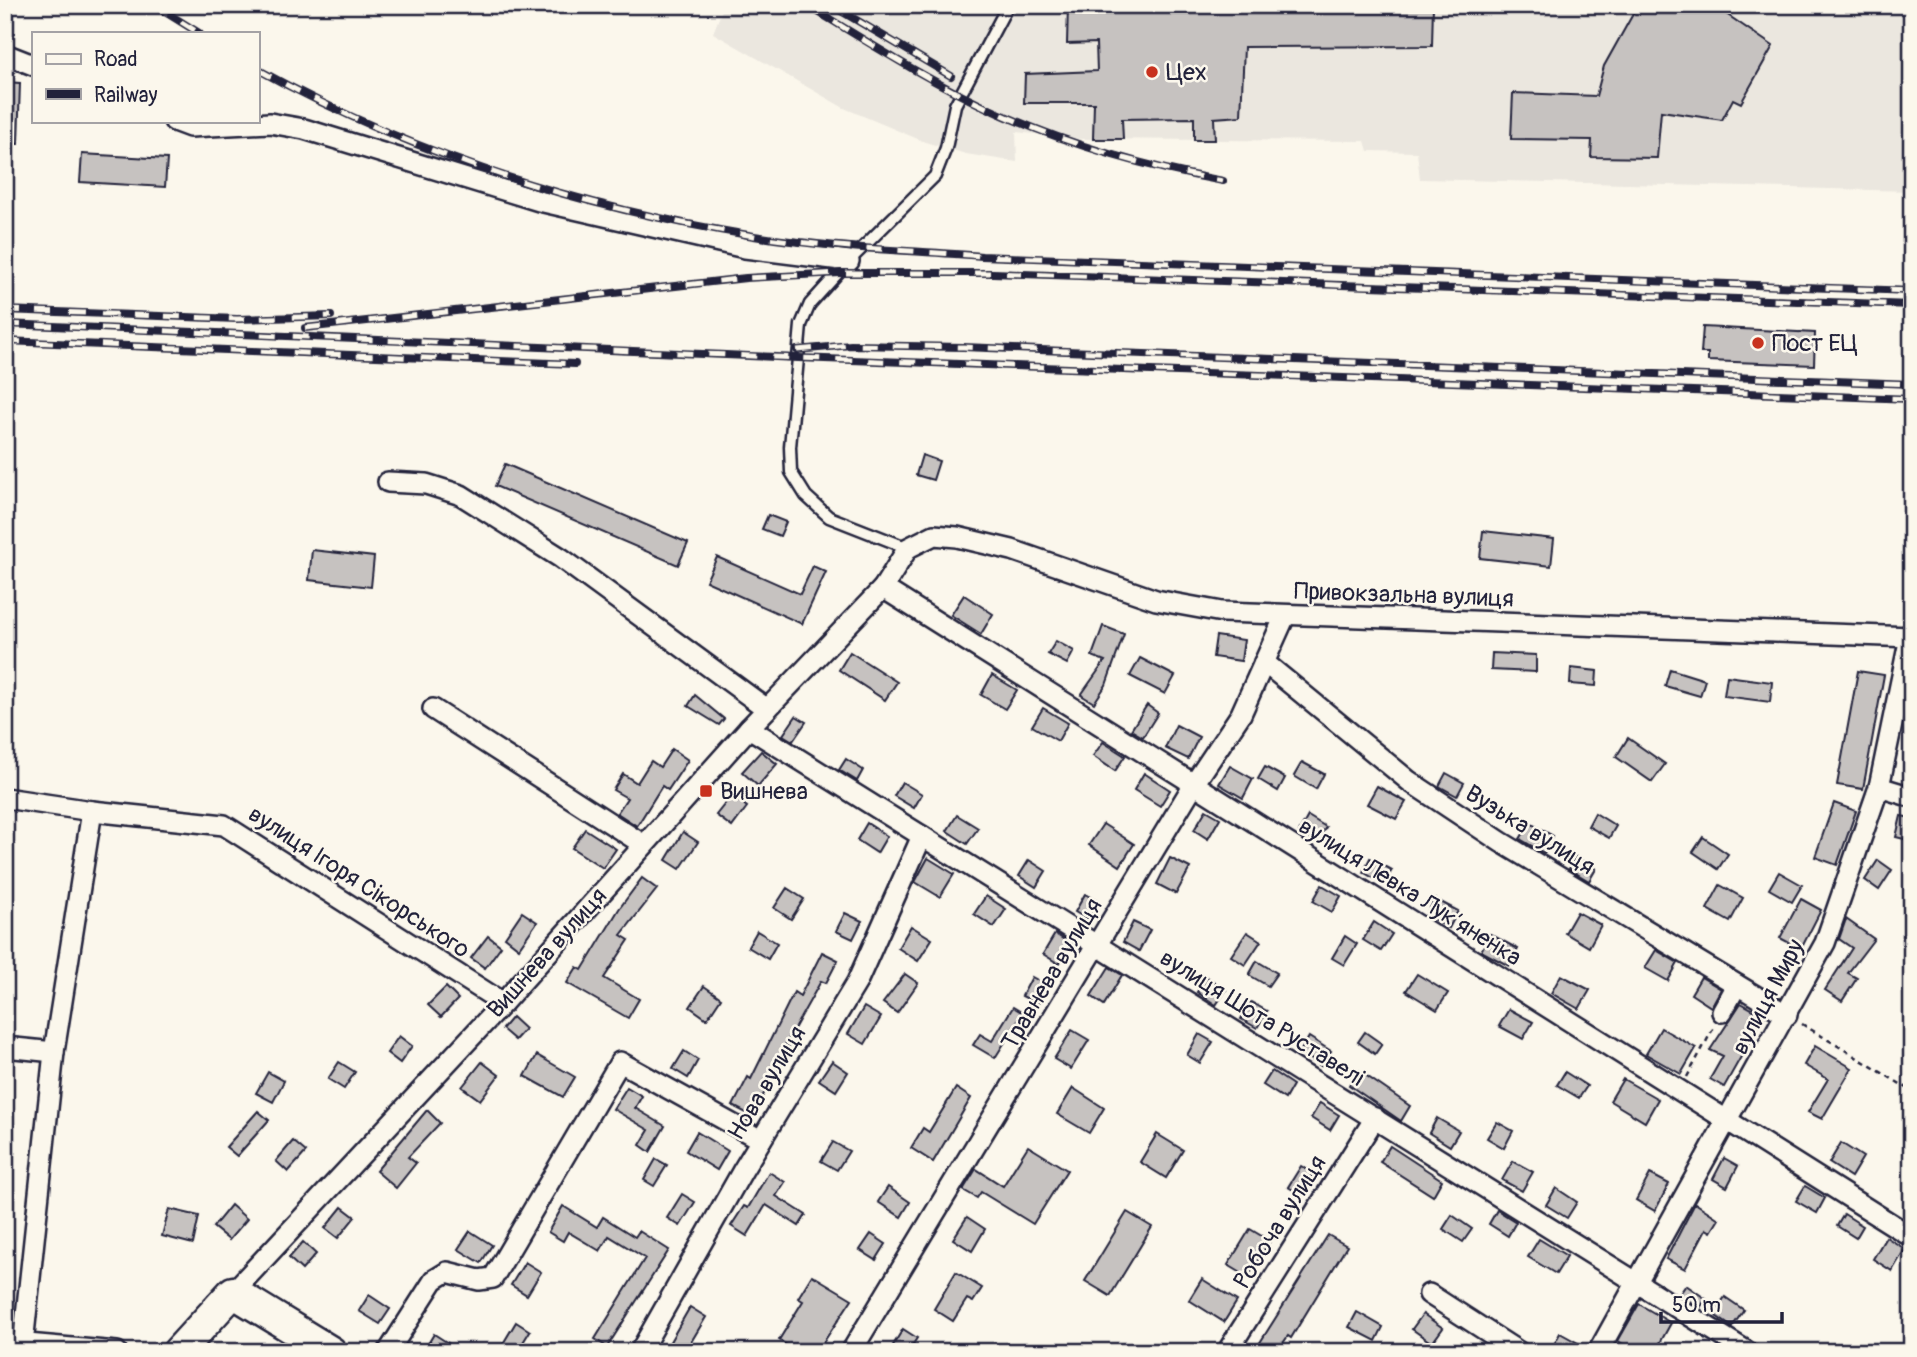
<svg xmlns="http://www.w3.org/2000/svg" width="1917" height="1357" font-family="Pangolin,sans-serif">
  <rect width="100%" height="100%" fill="#fbf7ec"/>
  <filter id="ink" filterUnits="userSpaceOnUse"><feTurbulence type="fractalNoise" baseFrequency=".0143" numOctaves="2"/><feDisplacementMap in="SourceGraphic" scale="14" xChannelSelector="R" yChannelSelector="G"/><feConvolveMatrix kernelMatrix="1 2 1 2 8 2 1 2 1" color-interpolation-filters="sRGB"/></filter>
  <g filter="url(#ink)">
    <polygon fill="#ebe7df" points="720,5 1912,5 1912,191 1420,179 1417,152 1368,151 1365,141 1080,139 1016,132 1017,162 966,154 925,142 844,108 713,33 723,8"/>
    <g fill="#c6c2c0" stroke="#22223b" stroke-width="2">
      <polygon points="1068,5 1433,5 1432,46 1244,47 1241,116 1214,118 1215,140 1194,140 1194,118 1122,119 1123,139 1093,139 1094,103 1024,103 1025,74 1097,71 1096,43 1067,44"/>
      <polygon points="1638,5 1713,5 1773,46 1741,103 1733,99 1722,120 1661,111 1657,158 1591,157 1592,140 1511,139 1513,93 1596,96 1604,66"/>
      <polygon points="5,82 20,83 18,144 5,144"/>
      <polygon points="82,154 167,159 165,187 80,182"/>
      <polygon points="1703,327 1815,333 1814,365 1708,361 1708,353 1701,353"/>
      <polygon points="922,455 939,461 933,480 916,475"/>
      <polygon points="505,464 688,543 678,565 495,486"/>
      <polygon points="768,515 786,522 780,536 762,529"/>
      <polygon points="1483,531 1554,539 1551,566 1480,558"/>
      <polygon points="312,550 374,557 371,587 309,580"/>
      <polygon points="717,557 800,594 813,566 826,572 802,624 706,581"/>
      <polygon points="964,595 993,614 981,634 951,615"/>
      <polygon points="1103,626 1124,634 1106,685 1094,703 1081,695 1105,661 1092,656"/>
      <polygon points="1216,636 1244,640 1241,661 1213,657"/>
      <polygon points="1056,641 1074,651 1067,664 1048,654"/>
      <polygon points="850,652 897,682 885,700 839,670"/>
      <polygon points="1492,653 1536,655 1536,672 1491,670"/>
      <polygon points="1140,658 1175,676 1165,694 1130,676"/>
      <polygon points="1571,668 1597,671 1596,686 1570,684"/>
      <polygon points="1670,669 1705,680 1700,696 1665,686"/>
      <polygon points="1858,671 1884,675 1863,789 1837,785"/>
      <polygon points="992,675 1017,690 1005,709 981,695"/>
      <polygon points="1727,676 1772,682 1770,702 1724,696"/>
      <polygon points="695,695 724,719 719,725 688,706"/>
      <polygon points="1147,705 1158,713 1143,737 1131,730"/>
      <polygon points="1043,708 1068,723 1058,741 1032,726"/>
      <polygon points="796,716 806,722 793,741 783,735"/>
      <polygon points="1176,725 1199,737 1188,759 1165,748"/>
      <polygon points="1628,738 1665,764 1652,782 1616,757"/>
      <polygon points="1103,742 1125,756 1115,771 1093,756"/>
      <polygon points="672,749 688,760 668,790 662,786 637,826 617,813 627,798 613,790 623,774 637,783 651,761 660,767"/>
      <polygon points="761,751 777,764 758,786 742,772"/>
      <polygon points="846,759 863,770 857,781 839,770"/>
      <polygon points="1302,762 1324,774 1316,789 1294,776"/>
      <polygon points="1230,766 1253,779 1243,798 1219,784"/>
      <polygon points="1265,767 1285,778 1278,791 1258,779"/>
      <polygon points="1144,773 1170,790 1160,806 1134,790"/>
      <polygon points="1446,773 1464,783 1457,796 1439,786"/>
      <polygon points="902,782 922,794 914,808 894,796"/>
      <polygon points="1377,786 1406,802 1396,819 1367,804"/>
      <polygon points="732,795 747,807 732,827 716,815"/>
      <polygon points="1834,803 1856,811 1837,865 1815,857"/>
      <polygon points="1206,810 1220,818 1208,839 1194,830"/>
      <polygon points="1595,813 1616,826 1609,838 1588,826"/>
      <polygon points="957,815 978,828 967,844 947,831"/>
      <polygon points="1308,816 1326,827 1317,842 1299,832"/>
      <polygon points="1901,816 1912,818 1912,841 1896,837"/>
      <polygon points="867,823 887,836 877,853 857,840"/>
      <polygon points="1530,823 1553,836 1544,853 1520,839"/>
      <polygon points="1103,824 1134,844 1120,866 1089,845"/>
      <polygon points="585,829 616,849 603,868 572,848"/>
      <polygon points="683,832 698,842 680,869 666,860"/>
      <polygon points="1703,837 1728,854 1718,869 1693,852"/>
      <polygon points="1576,857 1596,869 1589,881 1569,869"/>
      <polygon points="928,858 954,874 940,897 915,882"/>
      <polygon points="1170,858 1190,868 1176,894 1157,884"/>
      <polygon points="1370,858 1392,870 1384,884 1363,872"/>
      <polygon points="1029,860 1046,871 1036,887 1019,876"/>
      <polygon points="1878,860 1892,870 1879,890 1865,880"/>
      <polygon points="1779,872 1802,885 1792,902 1769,889"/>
      <polygon points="642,878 657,889 621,935 629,940 604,978 639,999 628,1018 567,983 577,967 582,970 619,909"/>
      <polygon points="1322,885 1341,896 1332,912 1313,901"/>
      <polygon points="1720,885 1743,898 1730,922 1707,909"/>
      <polygon points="787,888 804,899 791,919 774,908"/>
      <polygon points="1085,894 1097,901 1087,919 1075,912"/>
      <polygon points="986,896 1006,909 994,927 974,914"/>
      <polygon points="1435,899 1458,911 1449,928 1426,915"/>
      <polygon points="1801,899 1821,910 1801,949 1780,938"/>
      <polygon points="522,912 537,922 519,948 505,937"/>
      <polygon points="1577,912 1601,925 1589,947 1565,933"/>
      <polygon points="845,913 862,921 853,939 836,931"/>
      <polygon points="1846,919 1874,939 1848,973 1857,978 1842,1001 1825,990 1852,948 1839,939"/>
      <polygon points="1133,922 1150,930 1139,951 1123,942"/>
      <polygon points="1374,922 1392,934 1381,951 1363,940"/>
      <polygon points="911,926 932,939 918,961 898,948"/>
      <polygon points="757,931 777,943 768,959 748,947"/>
      <polygon points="1247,932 1261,941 1245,965 1231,956"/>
      <polygon points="1055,934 1071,944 1059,964 1043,954"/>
      <polygon points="1490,934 1518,949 1509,966 1481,951"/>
      <polygon points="488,936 501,946 485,968 471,958"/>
      <polygon points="1345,936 1357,944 1344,965 1332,958"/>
      <polygon points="1656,950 1678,963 1668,981 1645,968"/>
      <polygon points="822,952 838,960 826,983 821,981 785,1045 789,1047 752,1116 733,1106 748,1077 751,1079 794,992 800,996"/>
      <polygon points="1257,961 1277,973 1268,986 1249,975"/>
      <polygon points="1109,967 1122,975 1104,1005 1091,996"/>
      <polygon points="905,974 918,983 897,1013 883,1003"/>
      <polygon points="1417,974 1448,993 1437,1010 1406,991"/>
      <polygon points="1561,975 1590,990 1579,1009 1551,993"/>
      <polygon points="1032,977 1048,986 1038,1004 1022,996"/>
      <polygon points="1207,977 1226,990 1216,1005 1197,992"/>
      <polygon points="1701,977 1721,989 1711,1007 1691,994"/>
      <polygon points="704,986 721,998 707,1019 690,1007"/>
      <polygon points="446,987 458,999 441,1017 428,1005"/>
      <polygon points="1251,1002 1267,1011 1257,1028 1241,1019"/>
      <polygon points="1741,1003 1764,1016 1724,1087 1710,1079 1723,1056 1710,1050"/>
      <polygon points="864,1007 881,1017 865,1044 848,1034"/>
      <polygon points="1013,1007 1023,1013 995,1058 973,1045 980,1034 992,1041"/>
      <polygon points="1509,1009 1533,1022 1523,1039 1499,1026"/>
      <polygon points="512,1017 525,1029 515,1040 502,1029"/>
      <polygon points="1661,1028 1696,1048 1681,1074 1646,1054"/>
      <polygon points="1072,1030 1089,1040 1071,1069 1054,1059"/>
      <polygon points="1365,1032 1382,1044 1375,1054 1358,1042"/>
      <polygon points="1199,1034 1213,1042 1200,1063 1187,1055"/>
      <polygon points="399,1036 412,1046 400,1063 387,1053"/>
      <polygon points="1309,1037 1331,1051 1321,1066 1300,1052"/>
      <polygon points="1815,1046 1852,1068 1822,1119 1808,1112 1828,1079 1804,1065"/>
      <polygon points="684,1051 698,1060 688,1078 673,1069"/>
      <polygon points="537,1055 575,1077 563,1097 525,1076"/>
      <polygon points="832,1061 848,1072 836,1091 819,1080"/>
      <polygon points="339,1062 355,1072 344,1089 328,1079"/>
      <polygon points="482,1062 499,1075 480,1100 462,1087"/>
      <polygon points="1358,1070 1410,1106 1401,1121 1349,1085"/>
      <polygon points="1272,1071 1293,1085 1285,1099 1263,1085"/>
      <polygon points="268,1072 284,1081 273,1102 256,1093"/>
      <polygon points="1565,1072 1587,1086 1579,1098 1557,1085"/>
      <polygon points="1623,1079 1658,1099 1645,1122 1610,1101"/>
      <polygon points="627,1087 642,1096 635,1108 665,1126 650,1152 640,1145 649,1130 613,1109"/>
      <polygon points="956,1088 971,1098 933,1162 911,1148 923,1128 929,1132"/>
      <polygon points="1073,1088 1104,1108 1089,1133 1057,1114"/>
      <polygon points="1320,1103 1339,1115 1330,1130 1311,1118"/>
      <polygon points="427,1110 440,1123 408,1157 416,1163 396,1188 376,1171"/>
      <polygon points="258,1111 269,1120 237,1156 226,1147"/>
      <polygon points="1437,1118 1459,1131 1450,1146 1429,1133"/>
      <polygon points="1497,1122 1513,1131 1504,1148 1487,1138"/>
      <polygon points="697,1132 728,1151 717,1170 686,1151"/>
      <polygon points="1157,1134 1183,1150 1166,1178 1140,1162"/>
      <polygon points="293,1141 306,1152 288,1172 276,1161"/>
      <polygon points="833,1142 849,1151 837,1170 821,1161"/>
      <polygon points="1841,1143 1863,1157 1851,1177 1829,1163"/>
      <polygon points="1028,1146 1067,1170 1033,1224 981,1192 977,1198 963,1190 976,1169 1003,1186"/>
      <polygon points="1390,1146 1442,1180 1433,1196 1380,1162"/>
      <polygon points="1724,1158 1738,1166 1727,1187 1713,1179"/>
      <polygon points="656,1159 667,1165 654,1186 644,1180"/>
      <polygon points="1513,1161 1533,1172 1522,1191 1502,1180"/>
      <polygon points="1301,1166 1313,1173 1300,1194 1288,1187"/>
      <polygon points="769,1172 785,1182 776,1196 806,1215 799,1226 766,1205 747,1236 731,1226 744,1206 748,1208"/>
      <polygon points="1650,1174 1669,1184 1655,1211 1636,1200"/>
      <polygon points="1805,1186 1825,1198 1817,1213 1796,1201"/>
      <polygon points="888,1187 910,1202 901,1217 878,1202"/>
      <polygon points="1556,1188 1577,1202 1567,1218 1546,1205"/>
      <polygon points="682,1194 695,1202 680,1226 667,1218"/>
      <polygon points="1695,1203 1719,1219 1711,1232 1706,1229 1685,1269 1666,1259"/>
      <polygon points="231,1205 247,1219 229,1240 213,1227"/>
      <polygon points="563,1206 597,1227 603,1217 635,1237 639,1231 669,1250 607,1347 595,1339 645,1258 609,1236 600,1251 568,1232 563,1241 548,1232"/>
      <polygon points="342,1207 355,1217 338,1238 325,1228"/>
      <polygon points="169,1209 199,1216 193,1244 162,1236"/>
      <polygon points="1497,1210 1516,1222 1508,1236 1489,1224"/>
      <polygon points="1127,1212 1152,1227 1110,1296 1085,1281"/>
      <polygon points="1844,1214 1863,1226 1856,1238 1837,1226"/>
      <polygon points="1452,1215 1472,1229 1463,1242 1443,1229"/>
      <polygon points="967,1217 985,1229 972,1251 953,1239"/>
      <polygon points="1250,1229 1270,1241 1248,1277 1228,1265"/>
      <polygon points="470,1231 492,1245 481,1263 458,1249"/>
      <polygon points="871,1234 886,1244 876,1260 860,1250"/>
      <polygon points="1328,1235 1347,1246 1291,1338 1288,1336 1277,1352 1254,1352"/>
      <polygon points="1886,1237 1905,1249 1892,1271 1873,1259"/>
      <polygon points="1539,1239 1567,1256 1556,1274 1528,1257"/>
      <polygon points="303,1242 316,1254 302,1270 289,1258"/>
      <polygon points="525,1262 541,1272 527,1295 511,1285"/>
      <polygon points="956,1272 982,1288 973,1302 967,1299 953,1321 934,1309"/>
      <polygon points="812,1275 852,1299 817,1352 798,1352 779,1340 803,1301 798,1298"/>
      <polygon points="1202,1279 1237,1301 1224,1322 1189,1300"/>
      <polygon points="1686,1285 1706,1299 1700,1308 1679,1295"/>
      <polygon points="369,1295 390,1309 380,1324 359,1311"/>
      <polygon points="1725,1297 1744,1310 1732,1327 1713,1314"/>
      <polygon points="1639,1304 1671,1323 1655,1352 1637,1352 1618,1341"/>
      <polygon points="690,1307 706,1317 685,1352 664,1352"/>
      <polygon points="1357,1312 1383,1327 1376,1341 1349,1327"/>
      <polygon points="1423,1314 1443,1328 1432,1343 1412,1329"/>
      <polygon points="516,1322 530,1331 517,1352 498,1352"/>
      <polygon points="903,1329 917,1338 908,1352 889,1352"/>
      <polygon points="1560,1333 1587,1348 1586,1352 1550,1352"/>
      <polygon points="434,1334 462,1352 423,1352"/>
    </g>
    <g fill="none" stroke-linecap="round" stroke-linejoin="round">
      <g stroke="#22223b" stroke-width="15">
        <polyline id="service" points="908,548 829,517 806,496 791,472 790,447 801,325 810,304 849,261 935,176 946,148 955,105 1008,5"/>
      </g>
      <g stroke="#22223b" stroke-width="24">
        <g id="minor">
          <polyline points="5,54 33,65"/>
          <polyline points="174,121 190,127 270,123 304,129 539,201 745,248 849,261"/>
          <polyline points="388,482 426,484 461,495 561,558 767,709"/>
          <polyline points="883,588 1912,1237"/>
          <polyline points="1264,662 1409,781 1501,842 1787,1015"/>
          <polyline points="433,709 644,845"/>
          <polyline points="749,728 1748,1352"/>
          <polyline points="1879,787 1912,797"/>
          <polyline points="5,798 92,811"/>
          <polyline points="1722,1012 1737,985"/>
          <polyline points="5,1047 54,1052"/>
          <polyline points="233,1292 503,1003 749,728 883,588 908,548 934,535 957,537 1012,550 1156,600 1222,612 1912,637"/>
          <polyline points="1429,1294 1519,1352"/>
          <polyline points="5,1342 117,1352"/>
          <polyline points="23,1344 54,1052 92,811 224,825 503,1003"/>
          <polyline points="641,1350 743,1170 857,982 922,836"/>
          <polyline points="388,1352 434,1280 447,1272 479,1280 493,1278 620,1062 761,1140"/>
          <polyline points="851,1352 1194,784 1241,714 1285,616"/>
          <polyline points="1227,1352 1375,1118"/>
          <polyline points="1598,1352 1825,943 1879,787 1910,637"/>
        </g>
      </g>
      <g stroke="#22223b" stroke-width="35">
        <polyline id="primary" points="178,1352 233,1292 331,1352"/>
      </g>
      <g stroke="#22223b" stroke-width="2.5" stroke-dasharray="5 5" stroke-linecap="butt">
        <polyline points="1802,1024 1912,1091"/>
        <polyline points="1687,1077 1714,1027"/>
      </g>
      <use href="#service" stroke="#fbf7ec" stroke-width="10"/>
      <use href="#minor" stroke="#fbf7ec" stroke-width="19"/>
      <use href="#primary" stroke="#fbf7ec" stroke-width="30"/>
      <g stroke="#22223b" stroke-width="8">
        <g id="rail">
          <polyline points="154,5 199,33"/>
          <path d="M807 5C869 43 931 83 998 113 1070 145 1146 167 1223 181"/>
          <polyline points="831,5 951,76"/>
          <path d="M257 69C411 154 581 208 754 236 829 248 906 250 982 256L1912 291"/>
          <polyline points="5,310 237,319 331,316"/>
          <polyline points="5,324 798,358 1912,399"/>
          <polyline points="305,328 746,278 840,273 993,273 1912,305"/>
          <polyline points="5,341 575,364"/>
          <polyline points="797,350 851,345 963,347 1912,384"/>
        </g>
      </g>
      <use href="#rail" stroke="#fbf7ec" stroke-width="5" stroke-dasharray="16" stroke-linecap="butt"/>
    </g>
  </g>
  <g fill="#c8321e" stroke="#fbf7ec" stroke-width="2.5">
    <circle cx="1152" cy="72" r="7"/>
    <circle cx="1758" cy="343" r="7"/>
    <rect x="699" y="784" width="14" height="14" rx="3.5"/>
  </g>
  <g text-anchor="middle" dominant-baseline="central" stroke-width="5" stroke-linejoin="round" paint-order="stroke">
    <g font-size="24" fill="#22223b" stroke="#fbf7ec" text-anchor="start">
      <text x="1166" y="72">Цех</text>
      <text x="1772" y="343">Пост ЕЦ</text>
      <text x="720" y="791">Вишнева</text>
    </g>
    <g font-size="24" fill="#22223b" stroke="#fbf7ec">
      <text transform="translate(1404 595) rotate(2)">Привокзальна вулиця</text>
      <text transform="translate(1530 830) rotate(32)">Вузька вулиця</text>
      <text transform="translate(359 882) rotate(33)">вулиця Ігоря Сікорського</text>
      <text transform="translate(1410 892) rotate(32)">вулиця Левка Лукʼяненка</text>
      <text transform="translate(547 953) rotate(-48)">Вишнева вулиця</text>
      <text transform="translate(1052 974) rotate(-59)">Травнева вулиця</text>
      <text transform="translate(1768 997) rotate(-62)">вулиця Миру</text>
      <text transform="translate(1262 1018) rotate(32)">вулиця Шота Руставелі</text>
      <text transform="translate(767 1083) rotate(-59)">Нова вулиця</text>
      <text transform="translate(1280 1222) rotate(-58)">Робоча вулиця</text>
    </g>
  </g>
  <rect width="1917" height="1357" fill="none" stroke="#fbf7ec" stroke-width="28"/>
  <rect x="14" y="14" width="1889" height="1329" fill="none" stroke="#22223b" stroke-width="2.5" filter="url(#ink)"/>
  <rect x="32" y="32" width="228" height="91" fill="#fbf7ec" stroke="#a4a2a5" stroke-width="2"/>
  <rect x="46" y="54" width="35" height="10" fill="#fbf7ec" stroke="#a4a2a5" stroke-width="2"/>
  <text x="94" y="66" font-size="21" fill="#22223b">Road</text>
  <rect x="46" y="89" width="35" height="10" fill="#22223b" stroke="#a4a2a5" stroke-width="2"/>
  <text x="94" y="102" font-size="21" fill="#22223b">Railway</text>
  <path d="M1661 1312v10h121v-10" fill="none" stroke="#22223b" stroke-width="3.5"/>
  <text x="1672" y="1312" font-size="21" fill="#22223b" stroke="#fbf7ec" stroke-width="5" paint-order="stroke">50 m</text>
</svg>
